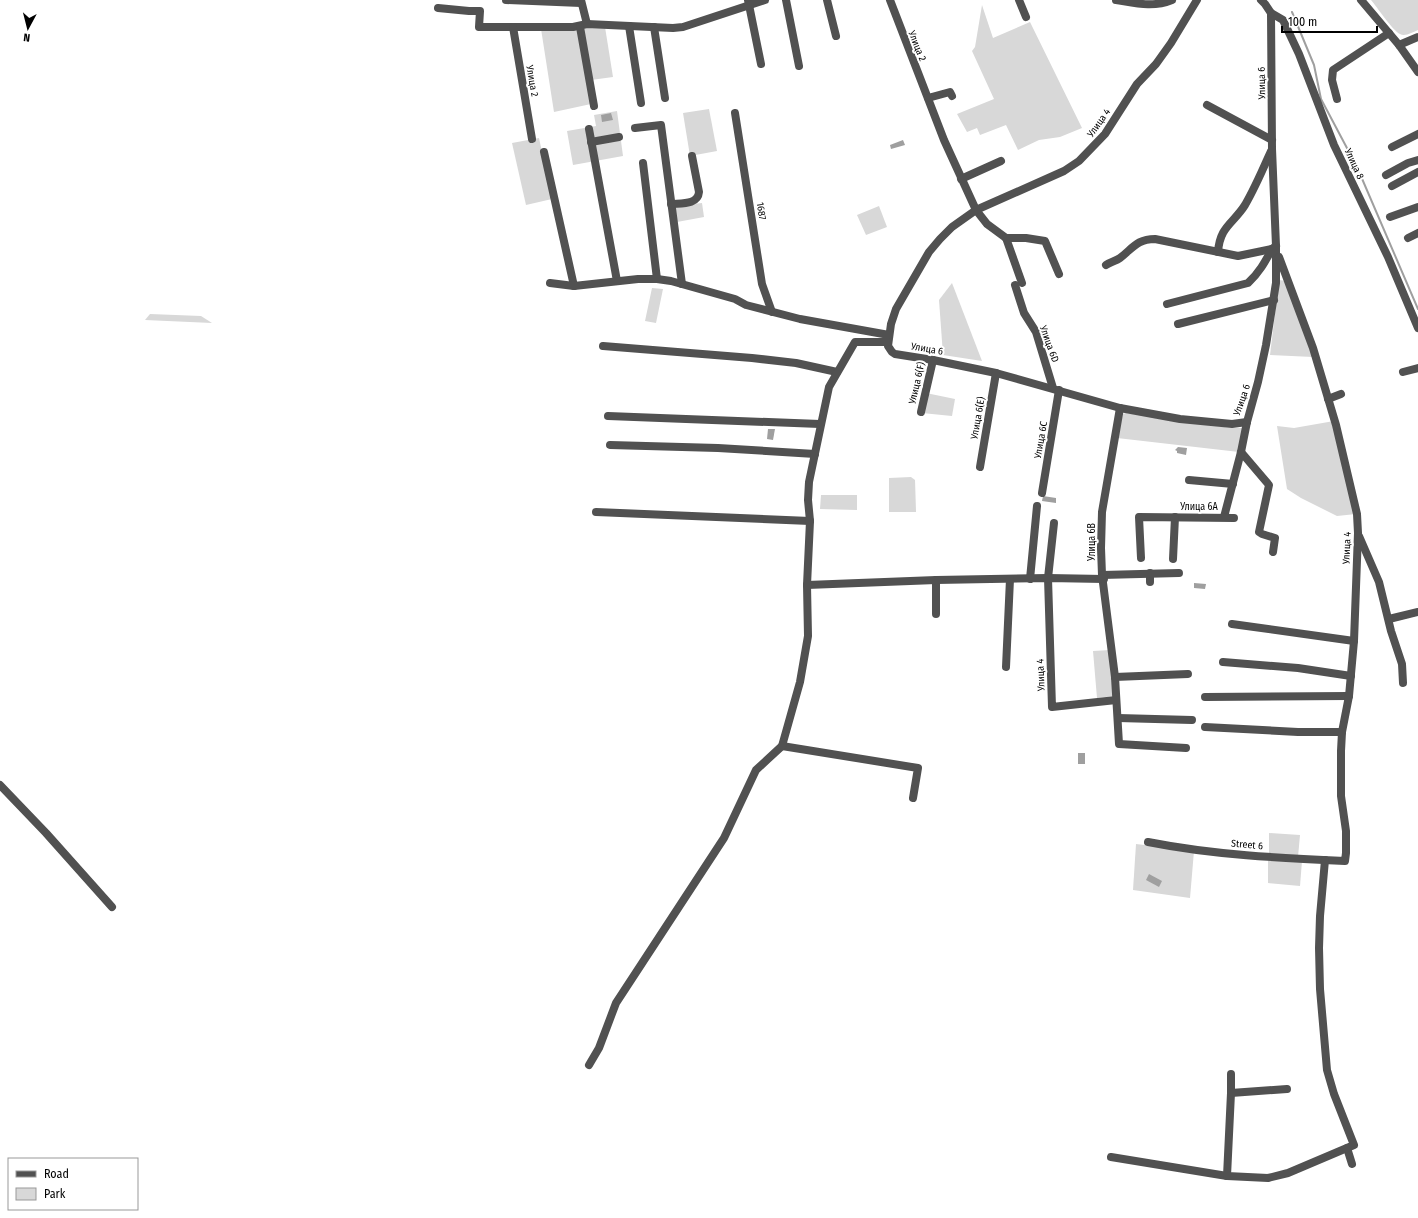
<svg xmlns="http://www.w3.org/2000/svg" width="1418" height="1218" font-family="'Fira Sans Condensed',sans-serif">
  <rect width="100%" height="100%" fill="#fff"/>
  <g fill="#d8d8d8">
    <path d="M1371 0H1418V30C1413 32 1405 37 1400 34 1393 31 1377 7 1371 0Z"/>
    <polygon points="982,5 993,38 1030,22 1082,128 1060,137 1039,140 1018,150 1006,125 980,135 977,128 967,132 957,114 994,99 972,51 975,47"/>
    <polygon points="586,27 605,27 613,77 591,80 581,30"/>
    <polygon points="541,29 579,29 591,104 554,112"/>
    <polygon points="709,109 717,151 690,156 683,113"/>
    <polygon points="617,111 623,156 573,165 567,131 596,126 594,115"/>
    <polygon points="539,138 552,199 526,205 512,143"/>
    <polygon points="702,203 704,217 677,222 675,206"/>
    <polygon points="879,206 887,227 866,235 857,215"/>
    <polygon points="1279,280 1286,281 1313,357 1270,355"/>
    <polygon points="952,283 982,361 943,355 939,300"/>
    <polygon points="652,288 663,289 656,323 645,321"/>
    <polygon points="150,314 201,316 212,323 145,320"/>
    <polygon points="926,393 955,399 952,416 922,413"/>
    <polygon points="1126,413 1231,428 1243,428 1239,452 1117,438 1123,414"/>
    <polygon points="1334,421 1356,514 1337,516 1301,498 1287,489 1277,426 1294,428"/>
    <polygon points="911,477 915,480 916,512 889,512 889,478"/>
    <polygon points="821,495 857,495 857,510 820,509"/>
    <polygon points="1110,650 1114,696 1097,698 1093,651"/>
    <polygon points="1269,833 1300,835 1298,857 1269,855"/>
    <polygon points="1136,844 1194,851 1190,898 1133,890"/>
    <polygon points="1268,859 1302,861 1300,886 1268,883"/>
  </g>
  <g fill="#9f9f9f">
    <polygon points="611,113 613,120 602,122 601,115"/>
    <polygon points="903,140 905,145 891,149 890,145"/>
    <polygon points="768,429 775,429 773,440 767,439"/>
    <polygon points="1178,447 1187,448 1186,455 1177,453 1177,451 1175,450"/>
    <polygon points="1043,496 1056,498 1056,503 1042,501"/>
    <polygon points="1194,583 1206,584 1205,589 1194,588"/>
    <rect x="1078" y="753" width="7" height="11"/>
    <polygon points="1149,874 1162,881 1159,887 1146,880"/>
  </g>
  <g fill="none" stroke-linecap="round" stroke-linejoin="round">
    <polyline stroke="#9f9f9f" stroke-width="2" points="1292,12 1314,65 1321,99 1357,167 1418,309"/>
    <g stroke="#515151" stroke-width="8">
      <polyline points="506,0 581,3"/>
      <polyline points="581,0 587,24"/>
      <polyline points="748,0 761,64"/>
      <polyline points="786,0 799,66"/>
      <polyline points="827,0 836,36"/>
      <polyline points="890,0 944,140 976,210 987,224 1006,238 1022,283"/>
      <polyline points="1019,0 1026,17"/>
      <polyline points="1197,0 1171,43 1156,64 1137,84 1105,134 1079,161 1064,171 976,210 952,227 940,239 929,252 896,309 891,324 888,346 892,352 895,354 933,360 996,373 1120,408 1180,419 1232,424 1247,422"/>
      <polyline points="1361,0 1399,45 1418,72"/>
      <polyline points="438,8 469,11 480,11 479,27 573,27 587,24 673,28 683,27 765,0"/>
      <polyline points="629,26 641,103"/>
      <polyline points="513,27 532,139"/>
      <polyline points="580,27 594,106"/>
      <polyline points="654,27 665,98"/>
      <polyline points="1399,45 1418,37"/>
      <polyline points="928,98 950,92 952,96"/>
      <polyline points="1337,99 1332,80 1333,70 1389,33"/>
      <polyline points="1207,105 1272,140"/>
      <polyline points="735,113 762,284 772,312"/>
      <polyline points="635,128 661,125 682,284"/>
      <polyline points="589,129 617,281"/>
      <polyline points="591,142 619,137"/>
      <polyline points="1392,147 1418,134"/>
      <polyline points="544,152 574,286"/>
      <polyline points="643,163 657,279"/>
      <polyline points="1386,175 1408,163 1418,160"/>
      <polyline points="961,179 1001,161"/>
      <polyline points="1392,186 1418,172"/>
      <path d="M671 204C681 203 698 205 699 192L692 156"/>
      <polyline points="1390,217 1418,207"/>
      <polyline points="1006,238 1026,238 1045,241 1059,274"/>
      <polyline points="1408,238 1418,233"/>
      <path d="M1218 252C1220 226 1233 224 1245 205 1255 188 1263 169 1271 151"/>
      <path d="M1106 265C1110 262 1116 261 1120 258 1133 248 1137 239 1155 239L1238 256 1272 249 1276 246"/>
      <polyline points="550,283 574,286 638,279 657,279 671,281 735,299 746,305 800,319 889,335"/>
      <polyline points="1015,285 1024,313 1036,332 1053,388"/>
      <path d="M1167 304 1248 283C1259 273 1265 262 1272 249"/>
      <polyline points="1178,324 1274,300"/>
      <polyline points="603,346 752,358 796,363 837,372"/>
      <polyline points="1403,372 1418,368"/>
      <polyline points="1328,399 1341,394"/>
      <polyline points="1120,408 1102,512 1101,548 1102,575 1115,677 1119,744 1186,748"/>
      <polyline points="921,412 933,360"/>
      <polyline points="608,416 820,424"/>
      <polyline points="610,445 718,448 815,454"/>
      <polyline points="1241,452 1269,485 1259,532 1262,534 1275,538 1273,552"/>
      <polyline points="980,467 996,373"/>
      <polyline points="1189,480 1233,484"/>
      <polyline points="1042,493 1059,390"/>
      <polyline points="596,512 810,521"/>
      <polyline points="1224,517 1241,452 1247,422 1258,382 1266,345 1276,283 1276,246 1272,149 1271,13 1283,20 1299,54 1334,145 1388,257 1418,328"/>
      <polyline points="1054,523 1048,578 1052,707 1116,700"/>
      <polyline points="1359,536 1379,582 1391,631 1402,664 1403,683"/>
      <polyline points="1141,558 1139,517 1234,518"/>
      <polyline points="1173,559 1175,517"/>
      <polyline points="1150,573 1150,582"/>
      <polyline points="1102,575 1179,573"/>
      <polyline points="1030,579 1037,506"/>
      <polyline points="936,580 936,614"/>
      <polyline points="807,585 936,580 1048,578 1104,579"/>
      <polyline points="1389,619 1418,612"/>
      <polyline points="1232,624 1354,641"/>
      <polyline points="1223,662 1298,668 1351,676"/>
      <polyline points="1006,667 1010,579"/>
      <polyline points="1115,677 1188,674"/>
      <polyline points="1205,697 1349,696"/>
      <polyline points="1118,718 1192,720"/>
      <polyline points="1205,727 1298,732 1342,732"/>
      <polyline points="782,746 918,768 913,798"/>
      <polyline points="0,785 46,833 112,907"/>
      <path d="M1148 842C1214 855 1279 858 1345 861L1346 853V831L1341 796V751L1342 732 1349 696 1354 641 1358 533 1357 514 1336 425 1313 348 1279 257"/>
      <polyline points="589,1065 599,1048 616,1003 724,838 756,770 782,746 800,682 808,636 807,585 810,521 808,500 809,482 829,387 855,342 888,342"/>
      <polyline points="1231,1093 1231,1074"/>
      <polyline points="1347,1148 1352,1164"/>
      <polyline points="1111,1157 1227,1176 1268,1178 1288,1173 1354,1145 1334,1094 1327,1070 1320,989 1319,948 1320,916 1325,860"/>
      <polyline points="1227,1176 1231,1093 1287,1089"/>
    </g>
    <g stroke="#515151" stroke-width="8">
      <path d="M1116 0C1135 3 1153 8 1172 0"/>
      <polyline points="1261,0 1265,4 1271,13"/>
    </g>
  </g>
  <g text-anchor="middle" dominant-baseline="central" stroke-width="4" stroke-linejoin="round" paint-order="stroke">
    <g font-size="10" fill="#000" stroke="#fff">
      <text transform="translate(917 46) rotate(68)">Улица 2</text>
      <text transform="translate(532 81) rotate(80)">Улица 2</text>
      <text transform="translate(1262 83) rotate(-91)">Улица 6</text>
      <text transform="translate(1099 123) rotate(-55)">Улица 4</text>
      <text transform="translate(1354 164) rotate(65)">Улица 8</text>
      <text transform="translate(761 211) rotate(81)">1687</text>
      <text transform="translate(1049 344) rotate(70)">Улица 6D</text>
      <text transform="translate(927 349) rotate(10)">Улица 6</text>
      <text transform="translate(917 383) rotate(-77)">Улица 6(F)</text>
      <text transform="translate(1242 400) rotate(-71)">Улица 6</text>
      <text transform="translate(978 418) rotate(-80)">Улица 6(E)</text>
      <text transform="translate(1041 440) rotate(-80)">Улица 6C</text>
      <text x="1199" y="507">Улица 6A</text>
      <text transform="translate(1092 542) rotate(-90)">Улица 6B</text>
      <text transform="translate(1347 548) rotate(-88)">Улица 4</text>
      <text transform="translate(1041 675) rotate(-92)">Улица 4</text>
      <text transform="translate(1247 845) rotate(5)">Street 6</text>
    </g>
  </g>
  <rect x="8" y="1158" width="130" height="52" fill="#ffffff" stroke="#999999"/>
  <rect x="16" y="1171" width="20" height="6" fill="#515151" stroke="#999999"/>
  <text x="44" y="1178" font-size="12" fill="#000000">Road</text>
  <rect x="16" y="1188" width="20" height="12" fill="#d8d8d8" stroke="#999999"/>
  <text x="44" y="1198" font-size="12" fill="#000000">Park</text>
  <g transform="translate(28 28) rotate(187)" stroke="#ffffff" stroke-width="3" paint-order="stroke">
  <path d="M0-3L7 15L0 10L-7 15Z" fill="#000000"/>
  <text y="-6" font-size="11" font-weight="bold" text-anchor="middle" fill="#000000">N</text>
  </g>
  <path d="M1282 26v6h95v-6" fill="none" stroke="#000000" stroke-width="2"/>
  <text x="1288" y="26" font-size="12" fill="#000000" stroke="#ffffff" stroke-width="3" paint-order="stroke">100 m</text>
</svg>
